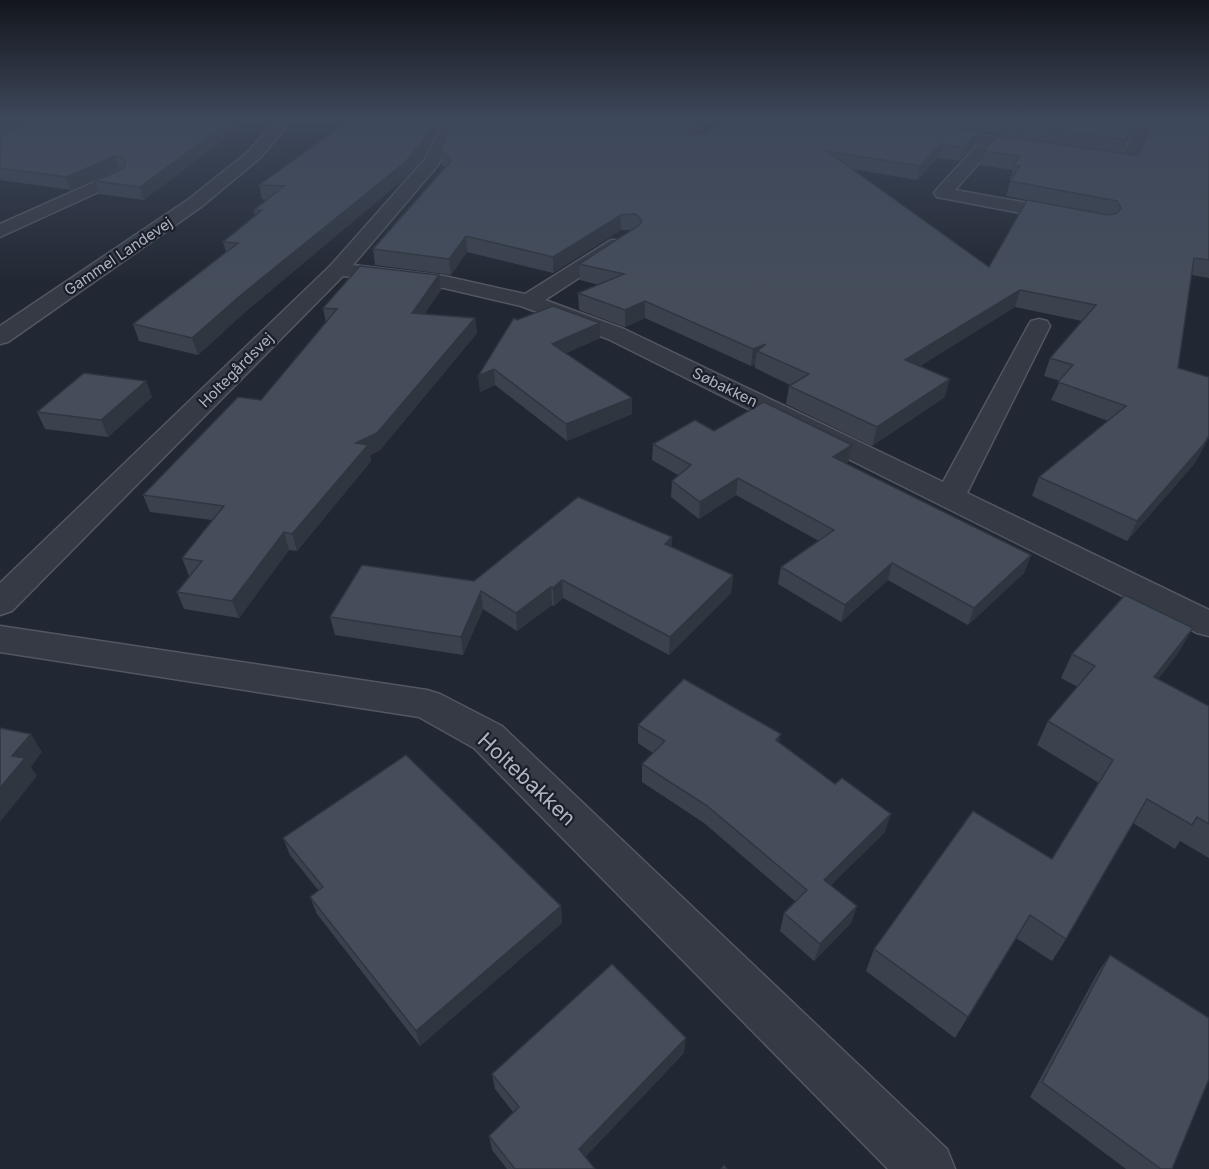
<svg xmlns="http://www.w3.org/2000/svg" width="1209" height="1169" font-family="Inter,sans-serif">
  <rect width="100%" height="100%" fill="#222833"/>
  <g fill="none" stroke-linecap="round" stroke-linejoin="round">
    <g stroke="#525762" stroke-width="3">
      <g id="minor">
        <polygon points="444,120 459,120 438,165 353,265 444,276 525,294 611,240 625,240 628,244 625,248 545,300 624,329 943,482 1028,326 1031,321 1039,319 1047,321 1050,326 967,493 1209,610 1209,636 1197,633 608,339 521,306 444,288 343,276 12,611 0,615 0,583 331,265 425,159"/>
        <polygon points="852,120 891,120 1044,145 1046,148 1044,151 1038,153 994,146 955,190 1067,210 1074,212 1076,216 1074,220 1067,222 937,197 934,193 937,189 979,143 859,124"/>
        <path d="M1139 120H1154L1133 166C1122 168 1092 165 1084 156L1092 151 1122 156Z"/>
        <polygon points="119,171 125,172 128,176 125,180 0,237 0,224"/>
        <polygon points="0,626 427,690 440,694 502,726 947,1149 955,1169 888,1169 474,748 419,717 0,652"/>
      </g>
    </g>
    <g stroke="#525762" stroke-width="3">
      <polygon id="tertiary" points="276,120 292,120 260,158 201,207 8,342 0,344 0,326 189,199 248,152"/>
    </g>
    <use href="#minor" fill="#353a44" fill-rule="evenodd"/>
    <use href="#tertiary" fill="#353a44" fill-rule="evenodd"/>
  </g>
  <g fill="#3b424e">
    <polygon points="0,120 3,134 249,120 144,200 99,194 95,181 121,169 119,169 71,190 0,180"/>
    <polygon points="716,120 697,134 978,132 974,146 960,161 938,158 917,180 853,169 989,267 1064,207 1006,196 1011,179 1010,179 1013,170 980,165 984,151 1132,155 1138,154 1209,120 1209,278 1192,275 1178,368 1195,463 1127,541 1032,496 1039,477 1108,421 1051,400 1060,381 1044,376 1050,358 1082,321 1015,307 920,366 945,397 872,446 786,404 789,386 790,385 755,368 755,365 751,366 645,318 625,327 579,310 578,293 599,285 580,280 579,264 632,230 621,230 553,273 467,252 451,275 375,265 373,249 445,167 441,164 440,150"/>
    <polygon points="908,120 1136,120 1121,154"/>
    <polygon points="423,158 405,178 245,312 198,355 139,341 133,324 226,252 223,242 255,216 254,210 267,200 262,199 259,185"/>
    <polygon points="441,290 424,314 475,318 477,333 380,450 370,455 371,461 297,551 289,550 239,618 184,609 177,592 190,576 189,576 182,558 212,520 150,512 143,495 261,400 326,323 323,308"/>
    <polygon points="517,320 600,338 566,353 632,398 632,414 567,441 495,385 480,392"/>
    <polygon points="146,381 152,397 108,437 45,429 37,412"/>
    <polygon points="714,431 852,445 848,462 845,464 1031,555 1024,573 968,625 888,580 841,622 778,584 781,567 819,541 736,495 699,519 671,497 672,481 678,475 652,460 653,444"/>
    <polygon points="672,537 671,547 733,575 731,593 669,655 563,598 554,606 552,605 517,631 483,609 463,655 335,635 330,617 474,581"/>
    <polygon points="1179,652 1158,679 1209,706 1209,858 1180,841 1175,849 1133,823 1066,939 1052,961 1016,938 955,1038 866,971 874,949 1052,859 1099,783 1037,745 1048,721 1078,687 1061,678 1072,654"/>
    <polygon points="638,725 779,743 885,832 831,885 857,906 851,923 814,961 780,931 784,913 796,902 704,823 642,782 642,764 653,753 638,743"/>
    <polygon points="283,838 561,906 562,923 420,1046 317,914 310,897 319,891 290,855"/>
    <polygon points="1110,955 1172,1169 1126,1169 1030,1097 1098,972"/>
    <polygon points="684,1053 585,1157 595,1169 507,1169 492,1150 489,1136 513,1112 495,1089 492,1074"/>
  </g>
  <g fill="#303640">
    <polygon points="4,120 39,120 0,136 0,122"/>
    <polygon points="231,120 249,120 144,200 140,187"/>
    <polygon points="434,120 443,120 423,158 405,178 245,312 198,355 192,338"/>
    <polygon points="698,120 716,120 691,138 689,128 691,125"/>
    <polygon points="1135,120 1136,120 1121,154 1125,140"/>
    <polygon points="978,132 974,146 960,161 963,148"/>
    <polygon points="941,144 938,158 917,180 920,166"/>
    <polygon points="115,156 119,169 71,190 66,177"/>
    <polygon points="621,215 621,230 553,273 553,257"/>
    <polygon points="466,236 467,252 451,275 449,259"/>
    <polygon points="439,275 441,290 415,328 412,313"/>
    <polygon points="1020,290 1015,307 901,378 905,360"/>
    <polygon points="645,301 645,318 625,327 625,310"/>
    <polygon points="475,318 477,333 380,450 370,455 371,461 297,551 292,534 356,443"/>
    <polygon points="600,323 600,338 553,359 552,344"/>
    <polygon points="766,344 757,351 755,365 751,366 753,349"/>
    <polygon points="494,369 495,385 480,392 478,376"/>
    <polygon points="950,379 945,397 872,446 877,427"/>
    <polygon points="146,381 152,397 108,437 101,420"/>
    <polygon points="632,398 632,414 567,441 566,424"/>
    <polygon points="1209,436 1209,438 1195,463 1127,541 1137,521"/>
    <polygon points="852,445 848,462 830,474 833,457"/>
    <polygon points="738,478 736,495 699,519 700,502"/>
    <polygon points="284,532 289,550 239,618 232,601"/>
    <polygon points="672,537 671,555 665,544"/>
    <polygon points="1031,555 1024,573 968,625 974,608"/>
    <polygon points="892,563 888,580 841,622 845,605"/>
    <polygon points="733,575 731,593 669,655 670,637"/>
    <polygon points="562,580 563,598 554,606 553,588"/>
    <polygon points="551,587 552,605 517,631 516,613"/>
    <polygon points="481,591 483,609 463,655 461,637"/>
    <polygon points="1193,628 1179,652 1141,701 1154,677"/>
    <polygon points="31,734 42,752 31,767 37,776 0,822 0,788 12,756"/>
    <polygon points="781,734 777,752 776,740"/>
    <polygon points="891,814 885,832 819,897 824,880"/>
    <polygon points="561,906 562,923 420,1046 416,1031"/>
    <polygon points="857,906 851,923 814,961 820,944"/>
    <polygon points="686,1038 684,1053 579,1163 579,1149"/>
  </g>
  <g fill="#454d5b" stroke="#303640" stroke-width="1.5">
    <polygon points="43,120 231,120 140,187 95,181 123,169 126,162 121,157 115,156 66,177 0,168 0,135"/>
    <polygon points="350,120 434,120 421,144 403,164 241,295 192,338 133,324 238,243 223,242 262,210 254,210 284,186 259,185"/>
    <polygon points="453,120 698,120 691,125 689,128 691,134 706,134 725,120 905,120 978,132 963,148 941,144 920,166 827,151 989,267 1027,200 1109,215 1117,213 1121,208 1117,201 1010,181 1020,166 1014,165 1020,156 984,151 998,135 1132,155 1138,154 1154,120 1209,120 1209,260 1194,258 1178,368 1209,377 1209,436 1204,444 1137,521 1039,477 1126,406 1058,382 1073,365 1050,358 1096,305 1020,290 905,360 950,379 877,427 789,386 809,374 757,351 766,344 753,349 645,301 625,310 578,293 624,274 579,264 638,226 642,221 636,214 621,215 553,257 466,236 449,259 373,249 451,161 440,150"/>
    <polygon points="996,120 1135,120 1125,140"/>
    <polygon points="360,266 439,275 412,313 475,318 377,433 356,443 368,445 292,534 284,532 232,601 177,592 202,561 182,558 224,506 143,495 238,397 261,400 337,309 323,308"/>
    <polygon points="553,306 600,323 552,344 632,398 566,424 494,369 478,376 514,318 517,320"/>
    <polygon points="84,373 146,381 101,420 37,412"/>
    <polygon points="764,402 852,445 833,457 1031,555 974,608 892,563 845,605 781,567 834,530 738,478 700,502 672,481 691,465 653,444 695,420 714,431"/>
    <polygon points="578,497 672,537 665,544 733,575 670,637 562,580 553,588 551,587 516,613 481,591 461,637 330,617 362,565 474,581"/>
    <polygon points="1125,595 1193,628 1154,677 1209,706 1209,824 1197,817 1192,825 1147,799 1066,939 1030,915 968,1017 874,949 973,811 1052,859 1113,760 1048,721 1095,666 1072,654"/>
    <polygon points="684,679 781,734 776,740 835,784 842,778 891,814 824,880 857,906 820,944 784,913 807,890 706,805 642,764 665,741 638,725"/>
    <polygon points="0,728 31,734 12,756 25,758 0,788"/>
    <polygon points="406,755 561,906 416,1031 310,897 323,887 283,838"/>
    <polygon points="1110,955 1209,1018 1209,1079 1172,1169 1161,1169 1042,1082"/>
    <polygon points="612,964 686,1038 579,1149 595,1169 515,1169 489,1136 519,1107 492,1074"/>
    <polygon points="724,1165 727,1169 721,1169"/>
  </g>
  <linearGradient id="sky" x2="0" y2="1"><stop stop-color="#13161c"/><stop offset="0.42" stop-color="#3e485b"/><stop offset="1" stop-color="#3e485b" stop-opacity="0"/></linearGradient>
  <rect width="1209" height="284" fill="url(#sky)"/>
  <g text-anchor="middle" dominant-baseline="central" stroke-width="4.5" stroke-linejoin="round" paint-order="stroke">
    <g font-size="15" fill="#afb4c1" stroke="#1a1f29">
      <text transform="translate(118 256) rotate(-34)">Gammel Landevej</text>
      <text transform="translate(236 370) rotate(-45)">Holtegårdsvej</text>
      <text transform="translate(725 387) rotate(26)">Søbakken</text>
    </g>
    <g font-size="21" fill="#afb4c1" stroke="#1a1f29">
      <text transform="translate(527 779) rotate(43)">Holtebakken</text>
    </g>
  </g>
</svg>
